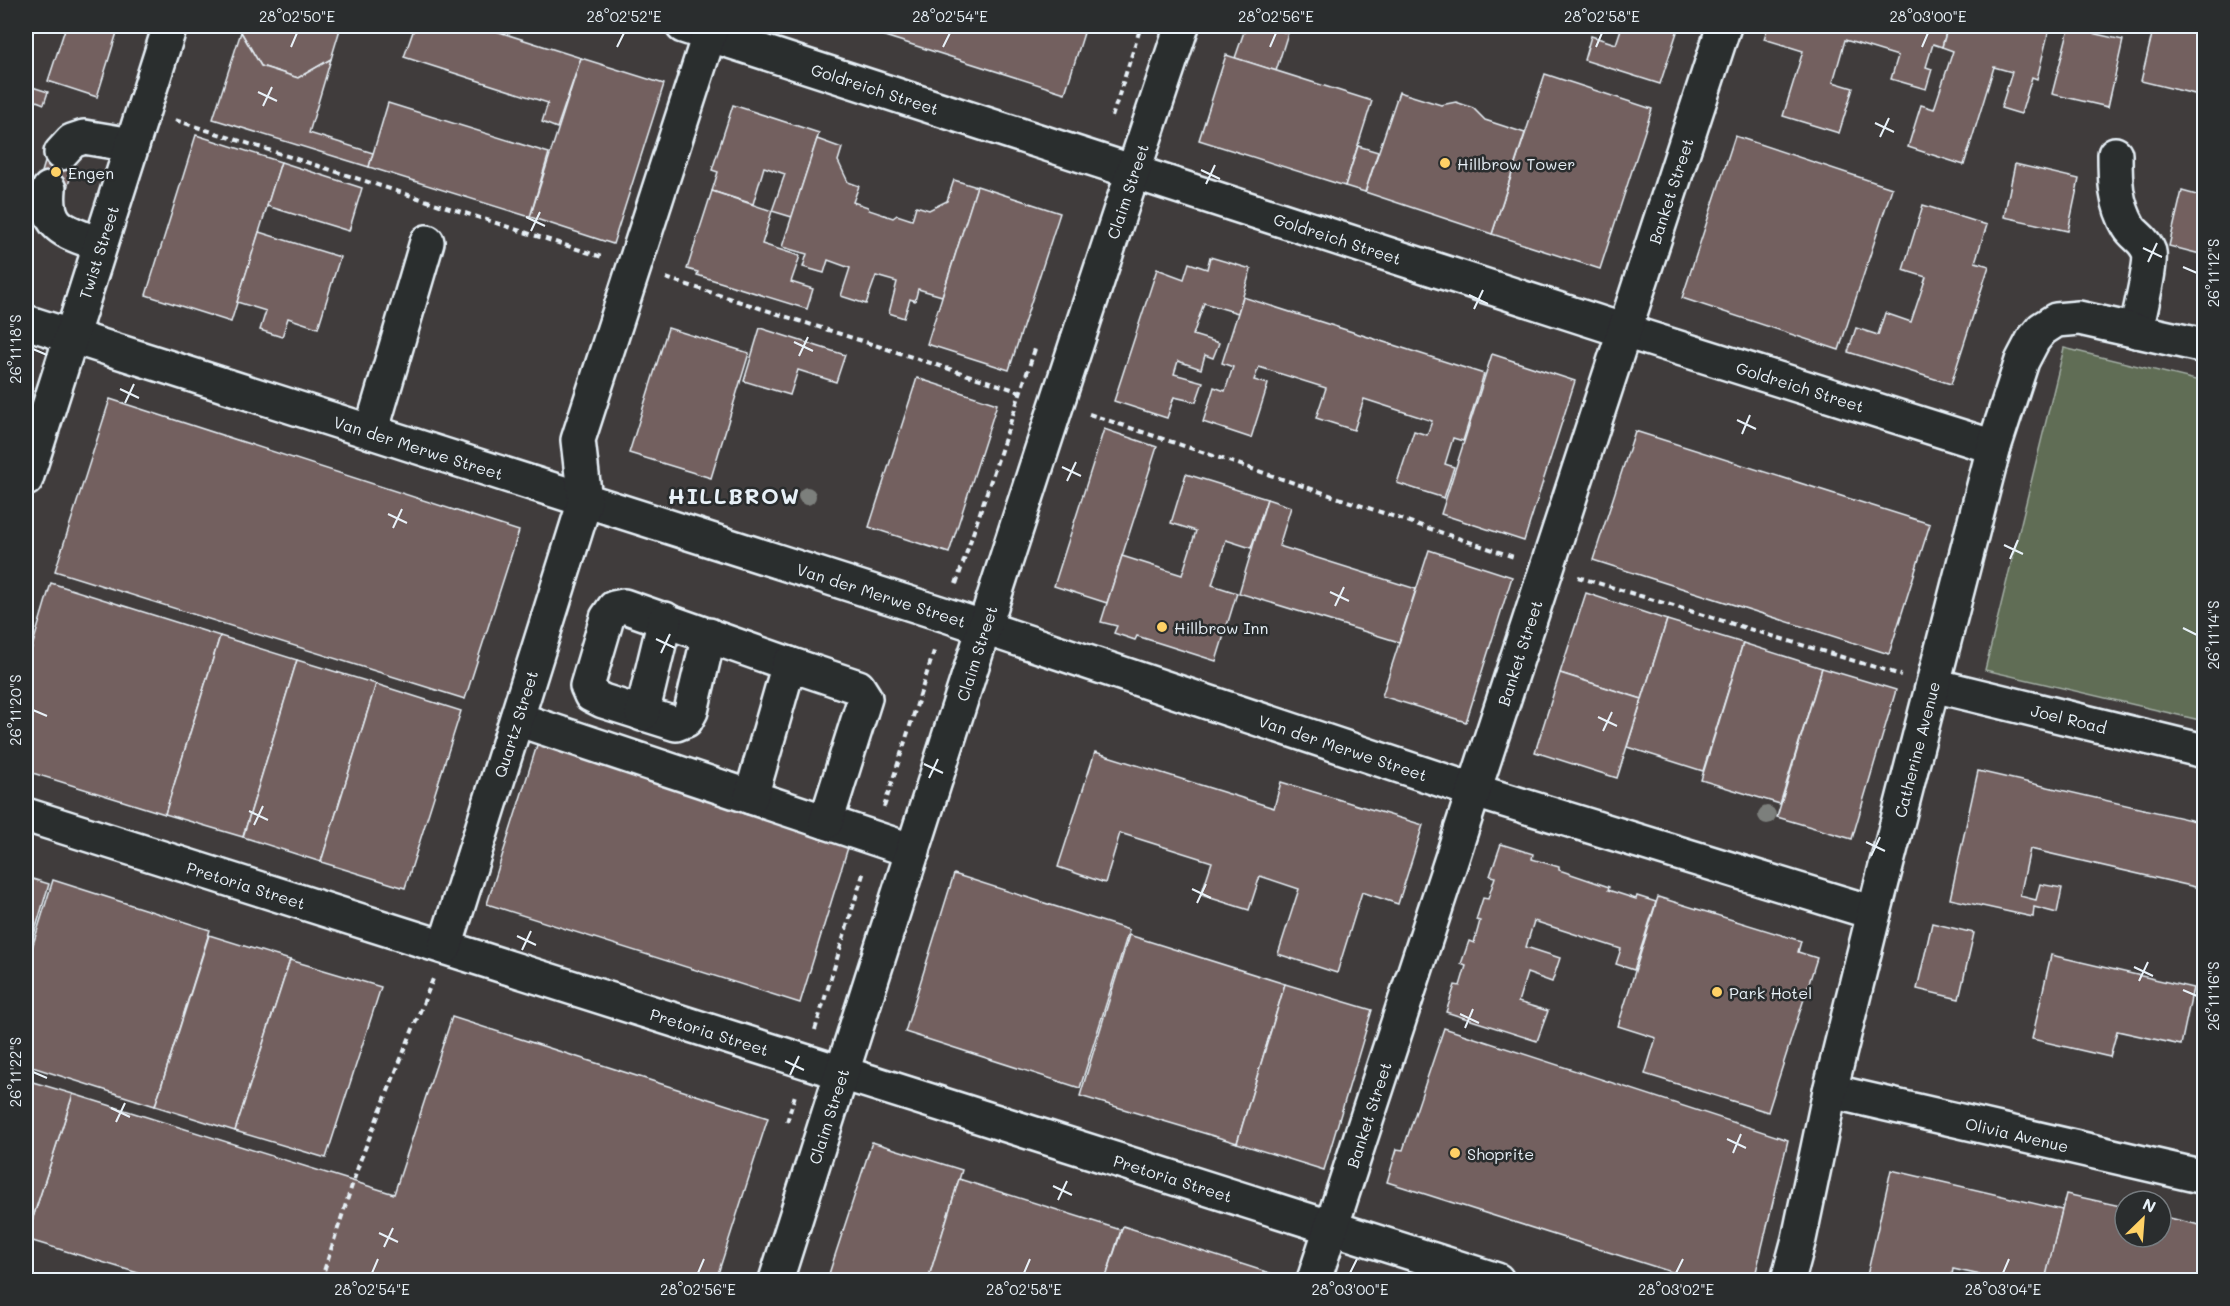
<svg xmlns="http://www.w3.org/2000/svg" width="2230" height="1306" font-family="Mali,sans-serif">
  <rect width="100%" height="100%" fill="#403c3c"/>
  <filter id="ink" filterUnits="userSpaceOnUse"><feTurbulence type="fractalNoise" baseFrequency=".0167" numOctaves="2"/><feDisplacementMap in="SourceGraphic" scale="12" xChannelSelector="R" yChannelSelector="G"/><feConvolveMatrix kernelMatrix="1 2 1 2 8 2 1 2 1" color-interpolation-filters="sRGB"/></filter>
  <g filter="url(#ink)">
    <polygon fill="#606d55" stroke="#a4afa6" stroke-width="1.5" points="2064,348 2204,382 2204,721 1985,670"/>
    <g fill="#73605e" stroke="#e8f1f8" stroke-width="1.5">
      <polygon points="26,26 35,26 32,34 26,32"/>
      <polygon points="66,26 119,26 97,97 48,81"/>
      <polygon points="244,26 341,26 331,59 298,78 261,66 241,32"/>
      <polygon points="415,26 480,26 581,58 557,128 542,122 548,103 404,57"/>
      <polygon points="853,26 1061,26 1084,33 1065,93"/>
      <polygon points="1246,26 1265,26 1288,33 1276,71 1235,58"/>
      <polygon points="1265,26 1290,26 1288,33"/>
      <polygon points="1622,26 1679,26 1660,84 1584,60 1591,36 1616,44"/>
      <polygon points="1768,26 1948,26 1942,47 1933,44 1926,67 1932,69 1926,89 1891,79 1898,56 1845,40 1833,82 1853,88 1839,133 1783,116 1803,51 1764,39"/>
      <polygon points="1948,26 2035,26 2049,30 2037,79 2032,77 2021,114 2001,108 2012,72 1994,67 1964,165 1908,147 1921,105 1934,109 1953,51 1942,47"/>
      <polygon points="2154,26 2204,26 2204,72 2199,95 2141,81"/>
      <polygon points="2069,28 2123,40 2108,107 2052,94"/>
      <polygon points="241,32 261,66 298,78 331,59 309,133 373,153 369,167 213,119"/>
      <polygon points="1226,55 1372,101 1345,186 1199,140"/>
      <polygon points="581,58 664,84 613,244 530,217"/>
      <polygon points="1545,74 1652,109 1600,269 1492,234"/>
      <polygon points="26,85 48,92 44,104 34,100 26,129"/>
      <polygon points="1399,92 1441,105 1456,102 1473,108 1485,120 1525,133 1492,234 1365,192"/>
      <polygon points="388,103 549,153 530,217 369,167"/>
      <polygon points="733,105 819,133 792,217 772,211 785,174 764,167 753,204 712,191 718,172 712,170"/>
      <polygon points="196,135 281,162 231,322 146,295"/>
      <polygon points="1735,136 1892,188 1839,350 1682,298"/>
      <polygon points="817,139 842,148 838,161 848,182 859,186 853,202 868,207 869,210 893,218 897,215 912,220 916,206 929,210 947,201 954,180 977,187 942,296 918,289 915,301 910,299 904,318 889,313 897,282 876,276 866,304 841,296 850,268 828,260 824,273 803,267 807,254 782,247"/>
      <polygon points="1358,146 1378,152 1365,192 1345,186"/>
      <polygon points="49,149 77,158 65,194 38,185"/>
      <polygon points="281,162 362,188 349,231 267,206"/>
      <polygon points="2015,164 2079,179 2068,231 2004,217"/>
      <polygon points="977,186 1060,213 1009,370 927,344"/>
      <polygon points="712,191 772,211 762,244 800,256 791,282 813,289 807,309 697,275 698,272 687,269"/>
      <polygon points="2182,191 2204,197 2204,255 2169,246"/>
      <polygon points="1923,205 1987,225 1975,262 1989,266 1951,384 1848,352 1856,328 1878,335 1885,313 1911,322 1926,277 1903,270"/>
      <polygon points="259,232 340,257 318,328 288,318 282,337 260,330 266,311 237,302"/>
      <polygon points="1210,257 1251,269 1238,313 1204,303 1193,335 1219,343 1213,358 1205,355 1201,369 1178,361 1174,374 1203,382 1196,402 1174,397 1167,418 1114,401 1157,269 1184,279 1189,263 1207,269"/>
      <polygon points="1243,297 1484,374 1463,441 1453,438 1445,464 1454,467 1444,498 1397,483 1414,431 1427,435 1432,421 1364,399 1354,430 1316,418 1326,388 1259,367 1254,380 1268,384 1251,438 1203,422 1214,387 1225,391 1233,367 1222,363"/>
      <polygon points="668,328 749,353 711,478 629,453"/>
      <polygon points="760,328 845,355 836,382 798,370 790,395 744,381"/>
      <polygon points="1492,354 1575,381 1524,541 1441,514"/>
      <polygon points="917,378 997,404 949,553 869,527"/>
      <polygon points="110,399 519,531 465,699 55,571"/>
      <polygon points="1104,429 1157,447 1107,603 1054,586"/>
      <polygon points="1635,431 1930,524 1889,654 1593,560"/>
      <polygon points="1186,474 1267,499 1251,548 1226,540 1212,585 1237,593 1216,661 1137,636 1135,640 1114,633 1117,626 1101,622 1122,556 1182,575 1196,531 1171,523"/>
      <polygon points="1267,499 1291,507 1279,546 1416,589 1399,642 1239,593"/>
      <polygon points="1429,550 1512,577 1466,722 1382,696"/>
      <polygon points="51,583 220,636 165,814 26,771 26,667"/>
      <polygon points="1586,593 1667,620 1642,699 1560,673"/>
      <polygon points="1667,620 1743,643 1703,771 1627,747"/>
      <polygon points="220,636 297,660 243,837 165,814"/>
      <polygon points="1743,643 1822,668 1780,804 1701,780"/>
      <polygon points="297,660 376,684 321,862 243,837"/>
      <polygon points="1822,668 1896,690 1852,839 1777,817"/>
      <polygon points="1560,673 1642,699 1617,778 1535,752"/>
      <polygon points="376,684 461,711 405,888 321,862"/>
      <polygon points="538,742 850,841 800,1003 487,904"/>
      <polygon points="1095,752 1274,808 1281,782 1423,825 1398,904 1362,892 1337,973 1278,954 1299,889 1260,876 1249,910 1201,895 1212,862 1120,833 1105,883 1058,867"/>
      <polygon points="1978,771 2204,823 2204,889 2030,849 2020,896 2036,900 2040,884 2062,888 2057,913 2034,907 2033,917 1950,899"/>
      <polygon points="1501,844 1533,854 1532,859 1559,867 1559,870 1609,887 1608,890 1636,899 1637,896 1656,902 1634,970 1616,964 1621,949 1534,921 1526,947 1560,958 1552,982 1527,973 1518,1002 1548,1011 1537,1041 1446,1012 1455,985 1460,986 1466,966 1461,964 1469,941 1474,943 1480,921 1476,920 1483,898 1488,899 1495,877 1490,876"/>
      <polygon points="954,874 1129,930 1080,1088 905,1032"/>
      <polygon points="26,877 49,884 26,961"/>
      <polygon points="53,880 210,930 155,1106 26,1065 26,967"/>
      <polygon points="1658,897 1801,941 1798,952 1817,958 1768,1112 1645,1074 1656,1038 1618,1026"/>
      <polygon points="1932,923 1974,933 1959,999 1917,989"/>
      <polygon points="209,935 290,960 235,1131 155,1106"/>
      <polygon points="1129,935 1285,984 1237,1143 1080,1096"/>
      <polygon points="2051,955 2193,988 2181,1045 2117,1031 2110,1057 2032,1039"/>
      <polygon points="290,960 381,987 326,1158 235,1131"/>
      <polygon points="1285,984 1372,1010 1324,1170 1237,1143"/>
      <polygon points="452,1017 768,1118 716,1280 304,1280 295,1278 294,1280 161,1280 26,1239 73,1094 394,1194"/>
      <polygon points="1444,1028 1788,1140 1754,1280 1697,1280 1387,1182 1397,1149 1403,1150"/>
      <polygon points="26,1080 73,1094 26,1239"/>
      <polygon points="872,1142 962,1170 928,1280 827,1280"/>
      <polygon points="1891,1170 2062,1210 2046,1280 2003,1280 1953,1269 1951,1280 1866,1280"/>
      <polygon points="959,1179 1121,1230 1105,1280 928,1280"/>
      <polygon points="2066,1194 2125,1207 2125,1237 2161,1237 2161,1216 2204,1226 2204,1280 2045,1280"/>
      <polygon points="1123,1226 1279,1276 1277,1280 1105,1280"/>
    </g>
    <g fill="none" stroke-linecap="round" stroke-linejoin="round">
      <g stroke="#e8f1f8" stroke-width="38">
        <g id="minor">
          <path id="s1" d="M683 26 1625 331 1994 447"/>
          <polyline points="61,153 72,141 84,137 132,145"/>
          <path d="M2115 154C2115 180 2115 203 2129 227 2135 237 2144 238 2149 252 2152 263 2139 316 2136 331"/>
          <path d="M49 189C45 231 68 231 100 245"/>
          <path id="s2" d="M26 322 946 615 1475 791 1874 913"/>
          <polyline points="371,432 427,242"/>
          <path id="s3" d="M26 479 170 26"/>
          <polyline points="709,635 691,711 686,720 676,724 603,701 591,695 587,686 607,618 614,608 624,606 789,664"/>
          <path id="s4" d="M1933 685 2204 751"/>
          <polyline points="642,714 665,619"/>
          <polyline points="517,719 913,851"/>
          <polyline points="751,797 789,664 858,687 865,698 826,822"/>
          <path id="s5" d="M26 815 1497 1280"/>
          <path id="s6" d="M445 947 585 501 578 440 712 26"/>
          <path id="s7" d="M1830 1091 2204 1177"/>
          <path id="s8" d="M776 1280C909 861 1042 442 1182 26"/>
          <path id="s9" d="M1314 1280 1724 26"/>
          <path id="s10" d="M1788 1280 1799 1239 1830 1091 1874 913 1994 447 2022 361 2033 340 2042 329 2056 320 2079 318 2204 346"/>
        </g>
      </g>
      <g stroke="#e8f1f8" stroke-width="4" stroke-dasharray="6 4.5" stroke-linecap="butt">
        <polyline points="1112,117 1141,26"/>
        <polyline points="175,120 602,257"/>
        <polyline points="666,278 1024,393"/>
        <polyline points="1089,414 1514,557"/>
        <polyline points="1578,577 1901,675"/>
        <polyline points="956,584 1035,349"/>
        <polyline points="884,807 935,648"/>
        <polyline points="815,1030 864,871"/>
        <polyline points="787,1122 795,1095"/>
        <polyline points="321,1280 360,1161 433,979"/>
      </g>
      <use href="#minor" stroke="#2a2d2e" stroke-width="33"/>
    </g>
    <g fill="#7b7f7b">
      <circle cx="807" cy="496" r="9"/>
      <circle cx="1767" cy="815" r="9"/>
    </g>
  </g>
  <path fill="none" stroke="#e8f1f8" stroke-width="2" d="M291 47 297 33M617 47 624 33M943 47 950 33M1270 47 1276 33M1596 47 1602 33M1922 47 1928 33M258 92 277 101M263 106 272 87M1875 123 1894 132M1880 137 1889 118M1201 170 1220 179M1206 184 1215 165M526 217 545 226M531 231 540 212M2143 248 2162 257M2148 262 2157 243M2183 267 2197 273M1469 295 1488 304M1474 309 1483 290M794 342 813 351M33 349 47 355M799 356 808 337M120 389 139 398M125 403 134 384M1737 420 1756 429M1742 434 1750 415M1062 467 1081 476M1067 481 1076 462M388 514 407 523M393 528 402 509M2004 545 2023 554M2010 559 2018 540M1330 592 1349 601M1335 606 1344 587M2183 628 2197 635M656 639 675 648M661 653 670 634M33 710 47 716M1598 717 1617 726M1603 731 1612 712M924 764 943 773M929 778 938 759M249 811 268 820M254 825 263 806M1866 842 1885 851M1871 856 1880 837M1192 889 1211 898M1197 903 1206 884M517 936 536 945M522 950 531 931M2134 967 2153 976M2139 981 2148 962M2183 990 2197 996M1460 1014 1479 1023M1465 1028 1473 1009M785 1061 804 1070M33 1072 47 1078M790 1075 799 1056M111 1108 130 1117M116 1122 125 1103M1727 1139 1746 1148M1733 1153 1741 1134M1053 1186 1072 1195M1058 1200 1067 1181M379 1233 398 1242M384 1247 393 1228M372 1273 378 1259M698 1273 704 1259M1024 1273 1030 1259M1350 1273 1357 1259M1676 1273 1683 1259M2003 1273 2009 1259"/>
  <g fill="#ffd166" stroke="#2a2d2e" stroke-width="2">
    <circle cx="1445" cy="163" r="6"/>
    <circle cx="56" cy="172" r="6"/>
    <circle cx="1162" cy="627" r="6"/>
    <circle cx="1717" cy="992" r="6"/>
    <circle cx="1455" cy="1153" r="6"/>
  </g>
  <g text-anchor="middle" dominant-baseline="central" stroke-width="5" stroke-linejoin="round" paint-order="stroke">
    <g font-size="16" fill="#e8f1f8" stroke="#2a2d2e">
      <text stroke="none"><textPath href="#s1" startOffset="202">Goldreich Street</textPath></text>
      <text stroke="none"><textPath href="#s8" startOffset="1144">Claim Street</textPath></text>
      <text stroke="none"><textPath href="#s9" startOffset="1146">Banket Street</textPath></text>
      <text stroke="none"><textPath href="#s1" startOffset="688">Goldreich Street</textPath></text>
      <text stroke="none"><textPath href="#s3" startOffset="238">Twist Street</textPath></text>
      <text stroke="none"><textPath href="#s1" startOffset="1174">Goldreich Street</textPath></text>
      <text stroke="none"><textPath href="#s2" startOffset="412">Van der Merwe Street</textPath></text>
      <text stroke="none"><textPath href="#s2" startOffset="898">Van der Merwe Street</textPath></text>
      <text stroke="none"><textPath href="#s8" startOffset="658">Claim Street</textPath></text>
      <text stroke="none"><textPath href="#s9" startOffset="660">Banket Street</textPath></text>
      <text stroke="none"><textPath href="#s4" startOffset="140">Joel Road</textPath></text>
      <text stroke="none"><textPath href="#s6" startOffset="234">Quartz Street</textPath></text>
      <text stroke="none"><textPath href="#s2" startOffset="1384">Van der Merwe Street</textPath></text>
      <text stroke="none"><textPath href="#s10" startOffset="546">Catherine Avenue</textPath></text>
      <text stroke="none"><textPath href="#s5" startOffset="231">Pretoria Street</textPath></text>
      <text stroke="none"><textPath href="#s5" startOffset="717">Pretoria Street</textPath></text>
      <text stroke="none"><textPath href="#s8" startOffset="172">Claim Street</textPath></text>
      <text stroke="none"><textPath href="#s9" startOffset="174">Banket Street</textPath></text>
      <text stroke="none"><textPath href="#s7" startOffset="192">Olivia Avenue</textPath></text>
      <text stroke="none"><textPath href="#s5" startOffset="1203">Pretoria Street</textPath></text>
    </g>
    <g font-size="16" fill="#e8f1f8" stroke="#2a2d2e" text-anchor="start">
      <text x="1457" y="163">Hillbrow Tower</text>
      <text x="68" y="172">Engen</text>
      <text x="1174" y="627">Hillbrow Inn</text>
      <text x="1729" y="992">Park Hotel</text>
      <text x="1467" y="1153">Shoprite</text>
    </g>
    <g font-size="22" font-weight="bold" letter-spacing="1.5" fill="#e8f1f8" stroke="#2a2d2e">
      <text x="734" y="495">HILLBROW</text>
    </g>
  </g>
  <rect width="2230" height="1306" fill="none" stroke="#2a2d2e" stroke-width="66"/>
  <g transform="translate(2143 1219) rotate(25)"><circle r="28" fill="#2a2d2e" stroke="#767b7f" stroke-width="1.5"/>
  <path d="M0-4.5L10 22L0 15L-10 22Z" fill="#ffd166"/>
  <text y="-9" font-size="16" font-weight="bold" text-anchor="middle" fill="#e8f1f8">N</text>
  </g>
  <rect x="33" y="33" width="2164" height="1240" fill="none" stroke="#e8f1f8" stroke-width="2"/>
  <g font-size="15" text-anchor="middle" fill="#e8f1f8">
    <text x="297" y="22">28°02'50"E</text>
    <text x="624" y="22">28°02'52"E</text>
    <text x="950" y="22">28°02'54"E</text>
    <text x="1276" y="22">28°02'56"E</text>
    <text x="1602" y="22">28°02'58"E</text>
    <text x="1928" y="22">28°03'00"E</text>
    <text transform="translate(2214 273) rotate(-90)" y="5">26°11'12"S</text>
    <text transform="translate(16 349) rotate(-90)" y="5">26°11'18"S</text>
    <text transform="translate(2214 635) rotate(-90)" y="5">26°11'14"S</text>
    <text transform="translate(16 710) rotate(-90)" y="5">26°11'20"S</text>
    <text transform="translate(2214 996) rotate(-90)" y="5">26°11'16"S</text>
    <text transform="translate(16 1072) rotate(-90)" y="5">26°11'22"S</text>
    <text x="372" y="1295">28°02'54"E</text>
    <text x="698" y="1295">28°02'56"E</text>
    <text x="1024" y="1295">28°02'58"E</text>
    <text x="1350" y="1295">28°03'00"E</text>
    <text x="1676" y="1295">28°03'02"E</text>
    <text x="2003" y="1295">28°03'04"E</text>
  </g>
</svg>
